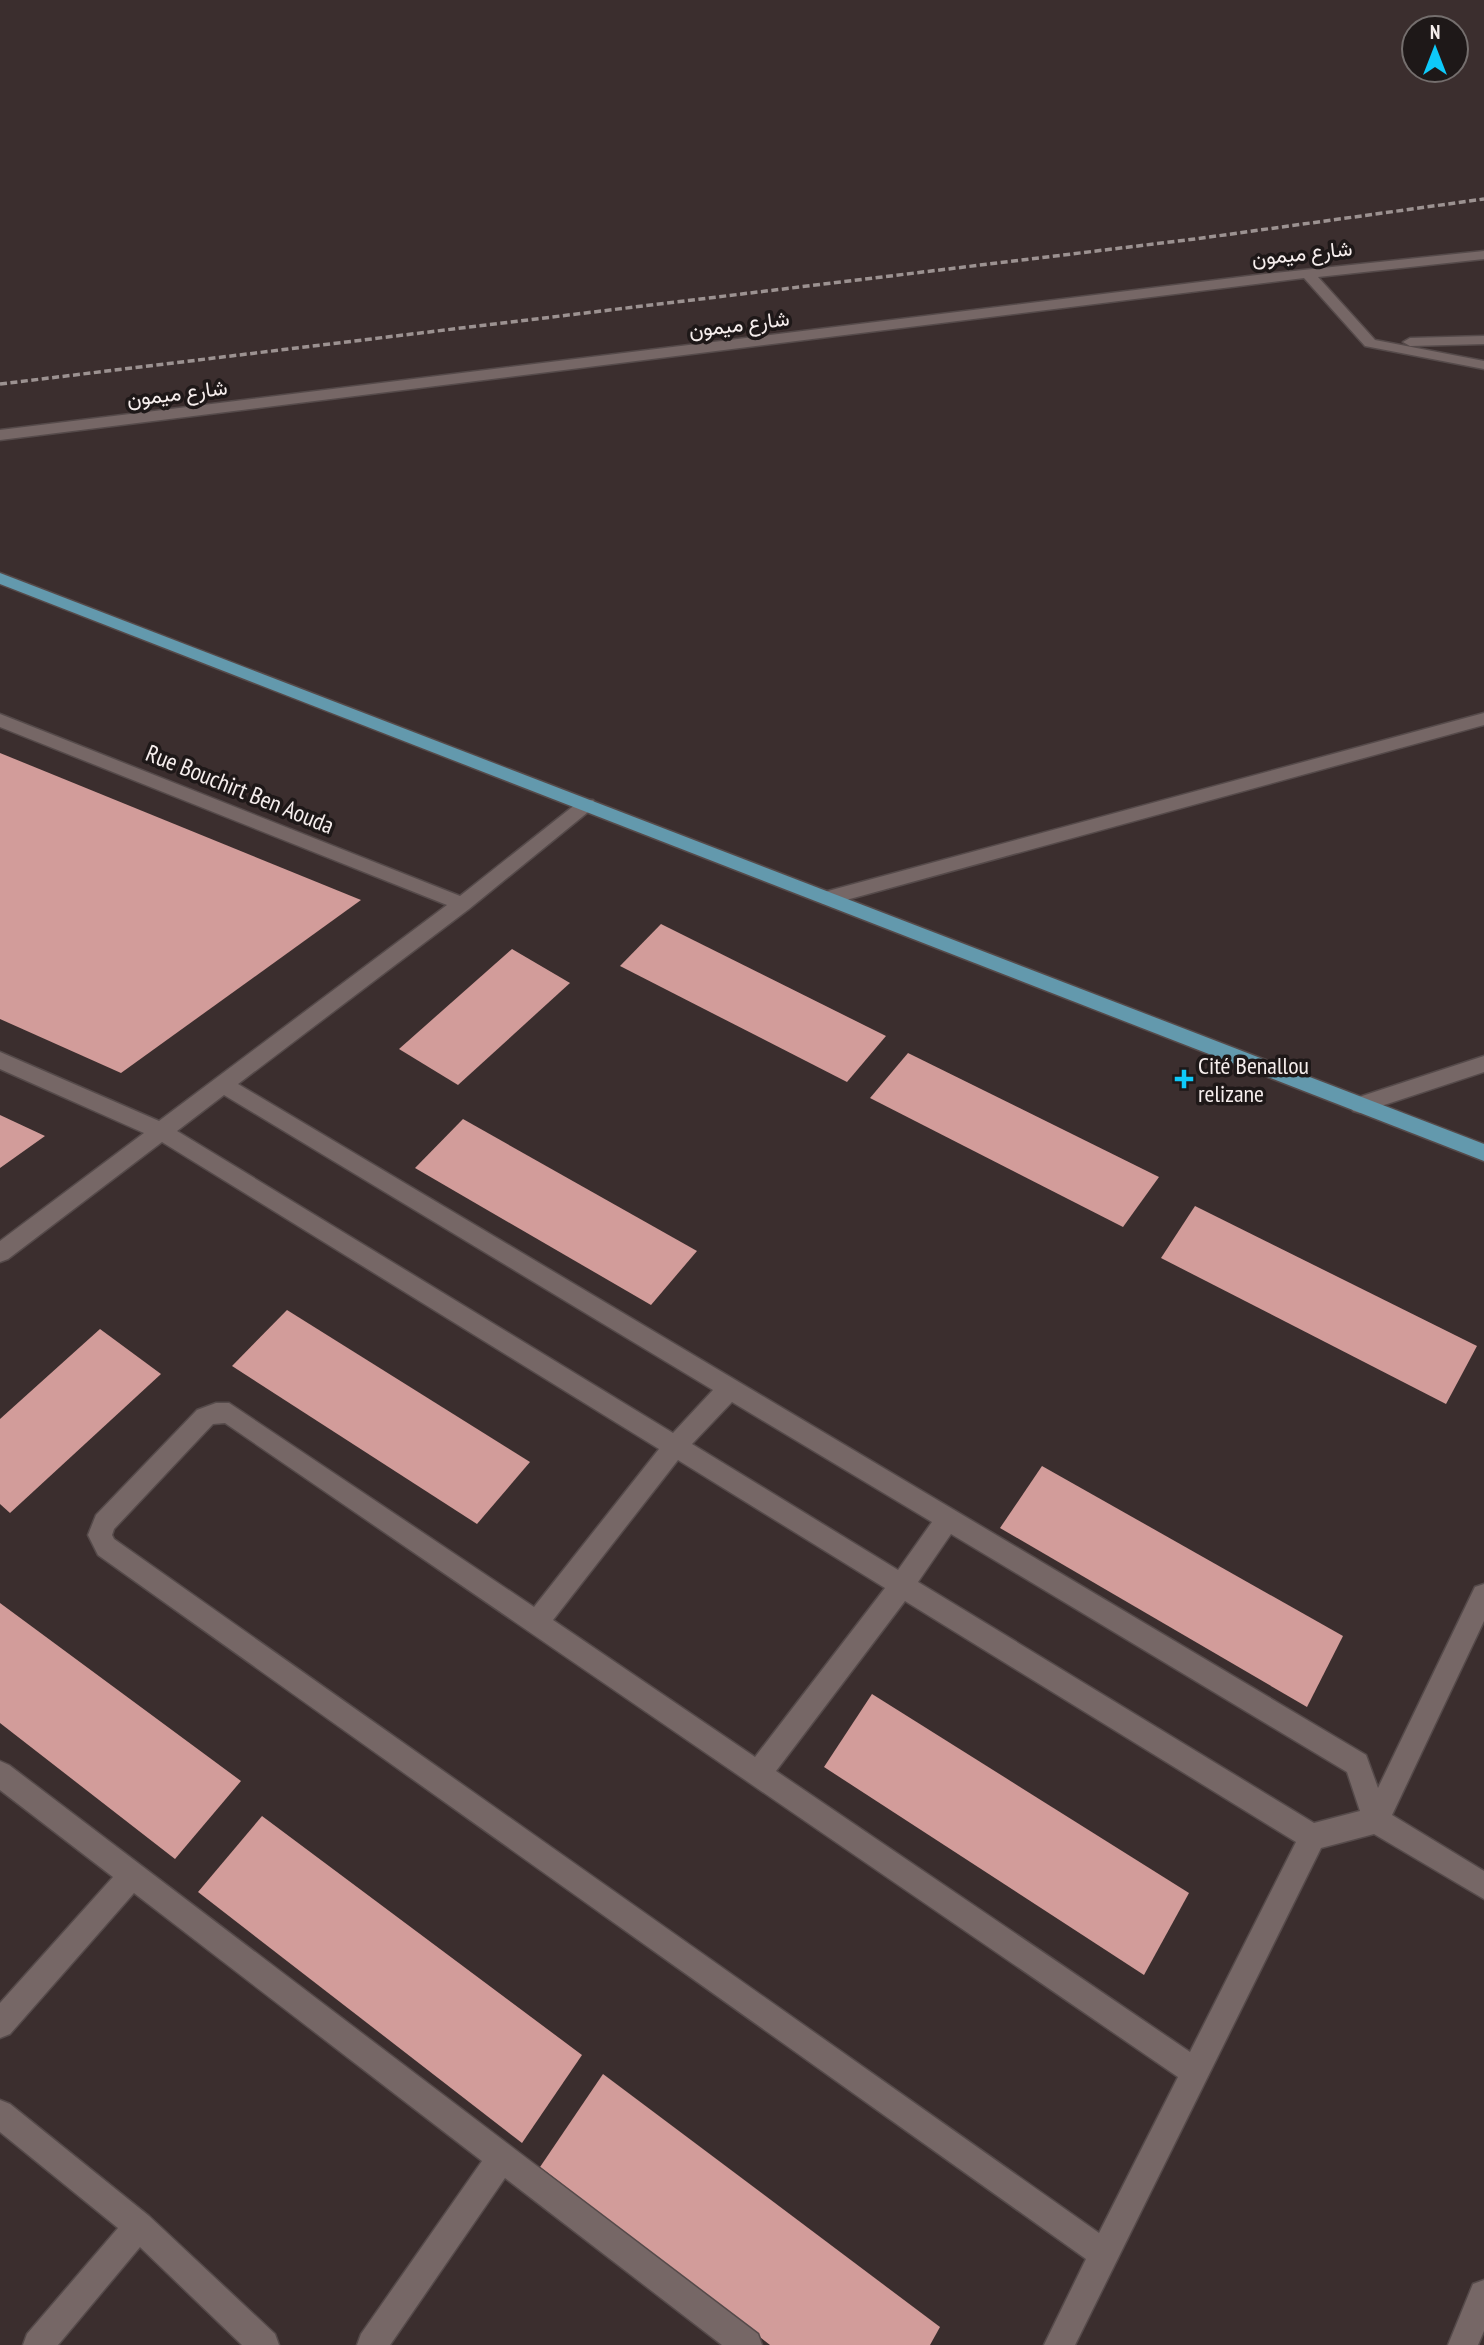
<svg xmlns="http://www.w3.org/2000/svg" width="1484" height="2345" font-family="'PT Sans Narrow',Vazirmatn,sans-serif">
  <rect width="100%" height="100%" fill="#3b2e2e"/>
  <g fill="#d29c9a">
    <polygon points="0,753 361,900 121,1073 0,1019"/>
    <polygon points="661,924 886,1036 847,1082 620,966"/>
    <polygon points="512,949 570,983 458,1085 399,1049"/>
    <polygon points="908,1053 1159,1177 1123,1227 870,1098"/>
    <polygon points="0,1115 45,1136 0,1168"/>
    <polygon points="463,1119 697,1251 651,1305 415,1168"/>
    <polygon points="1195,1206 1477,1346 1446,1404 1161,1258"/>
    <polygon points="287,1310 530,1462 477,1524 232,1366"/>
    <polygon points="100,1329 161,1374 10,1513 0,1504 0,1419"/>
    <polygon points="1042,1466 1343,1636 1307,1707 1000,1528"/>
    <polygon points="0,1603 241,1781 175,1859 0,1723"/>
    <polygon points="872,1694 1189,1893 1144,1975 824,1767"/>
    <polygon points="262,1816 582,2055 522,2143 198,1892"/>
    <polygon points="603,2074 940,2327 930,2345 770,2345 540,2167"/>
  </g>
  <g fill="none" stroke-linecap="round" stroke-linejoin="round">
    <g stroke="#554a4a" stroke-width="3">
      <g id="minor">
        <polygon points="1484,251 1484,259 1318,277 1375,340 1484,361 1484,369 1365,346 1304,278 0,440 0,430 1265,274"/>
        <polygon points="1484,336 1484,344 1410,346 1403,342 1410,338"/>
        <polygon points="1484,713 1484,725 828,905 821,903 819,898 821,893 828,891"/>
        <path d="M0 714 460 896 581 800H593L596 804 593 808 469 909 238 1084 1366 1755 1378 1788 1475 1587 1484 1584V1621L1392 1815 1484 1871V1899L1374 1834 1321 1848 1075 2345H1044L1086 2259 98 1555 88 1535 96 1515 197 1410 216 1403H229L534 1607 659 1449 162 1142 8 1259 0 1262V1241L144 1133 0 1069V1052L159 1121 447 905 0 727ZM224 1095 713 1390 673 1433 177 1131ZM732 1402 932 1522 898 1570 692 1444ZM225 1423 1178 2077 1099 2233 114 1539 112 1535 114 1529 213 1424ZM678 1460 885 1588 755 1757 553 1620ZM951 1534 1347 1772 1360 1811 1314 1823 918 1582ZM905 1601 1296 1842 1190 2052 776 1771Z"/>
        <polygon points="1484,1056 1484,1072 1360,1113 1353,1111 1350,1105 1353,1099"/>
        <polygon points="0,1761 9,1765 758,2334 762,2345 722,2345 505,2178 390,2345 357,2345 361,2334 482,2161 134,1893 10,2034 0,2038 0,2003 113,1877 0,1790"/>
        <polygon points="0,2100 10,2104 149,2216 275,2334 279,2345 242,2345 140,2247 58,2345 23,2345 27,2334 118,2228 0,2132"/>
        <polygon points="1484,2280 1484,2331 1478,2345 1448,2345 1473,2284"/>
      </g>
    </g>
    <g stroke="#554a4a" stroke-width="3">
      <polygon id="major" points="0,573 1484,1144 1484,1161 0,584"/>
    </g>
    <use href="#minor" fill="#766766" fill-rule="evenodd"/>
    <use href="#major" fill="#6399ad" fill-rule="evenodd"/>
    <polyline stroke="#9c9291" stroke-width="3.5" stroke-dasharray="7 3.5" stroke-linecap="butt" points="0,384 1195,239 1484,199"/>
  </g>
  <path fill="#0ecafa" stroke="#1e1818" stroke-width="2.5" d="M1180.5 1068.5h7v7h7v7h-7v7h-7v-7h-7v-7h7z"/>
  <g text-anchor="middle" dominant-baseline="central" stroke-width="7" stroke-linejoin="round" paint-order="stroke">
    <g font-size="21" fill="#f6eeed" stroke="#1e1818">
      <text transform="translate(1302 253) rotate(-6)">شارع ميمون</text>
      <text transform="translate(739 324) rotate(-7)">شارع ميمون</text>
      <text transform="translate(177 393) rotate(-7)">شارع ميمون</text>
    </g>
    <g font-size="24" fill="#f6eeed" stroke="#1e1818">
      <text transform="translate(240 789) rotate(22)">Rue Bouchirt Ben Aouda</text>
    </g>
    <g font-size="24" fill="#f6eeed" stroke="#1e1818" text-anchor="start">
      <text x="1198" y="1065">Cité Benallou<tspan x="1198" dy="28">relizane</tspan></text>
    </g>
  </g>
  <g transform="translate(1435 49)"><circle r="33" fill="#1e1818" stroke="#746e6d" stroke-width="2"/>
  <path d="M0-5L12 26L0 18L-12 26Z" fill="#0ecafa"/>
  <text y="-10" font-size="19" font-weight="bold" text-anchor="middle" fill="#f6eeed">N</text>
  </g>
</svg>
